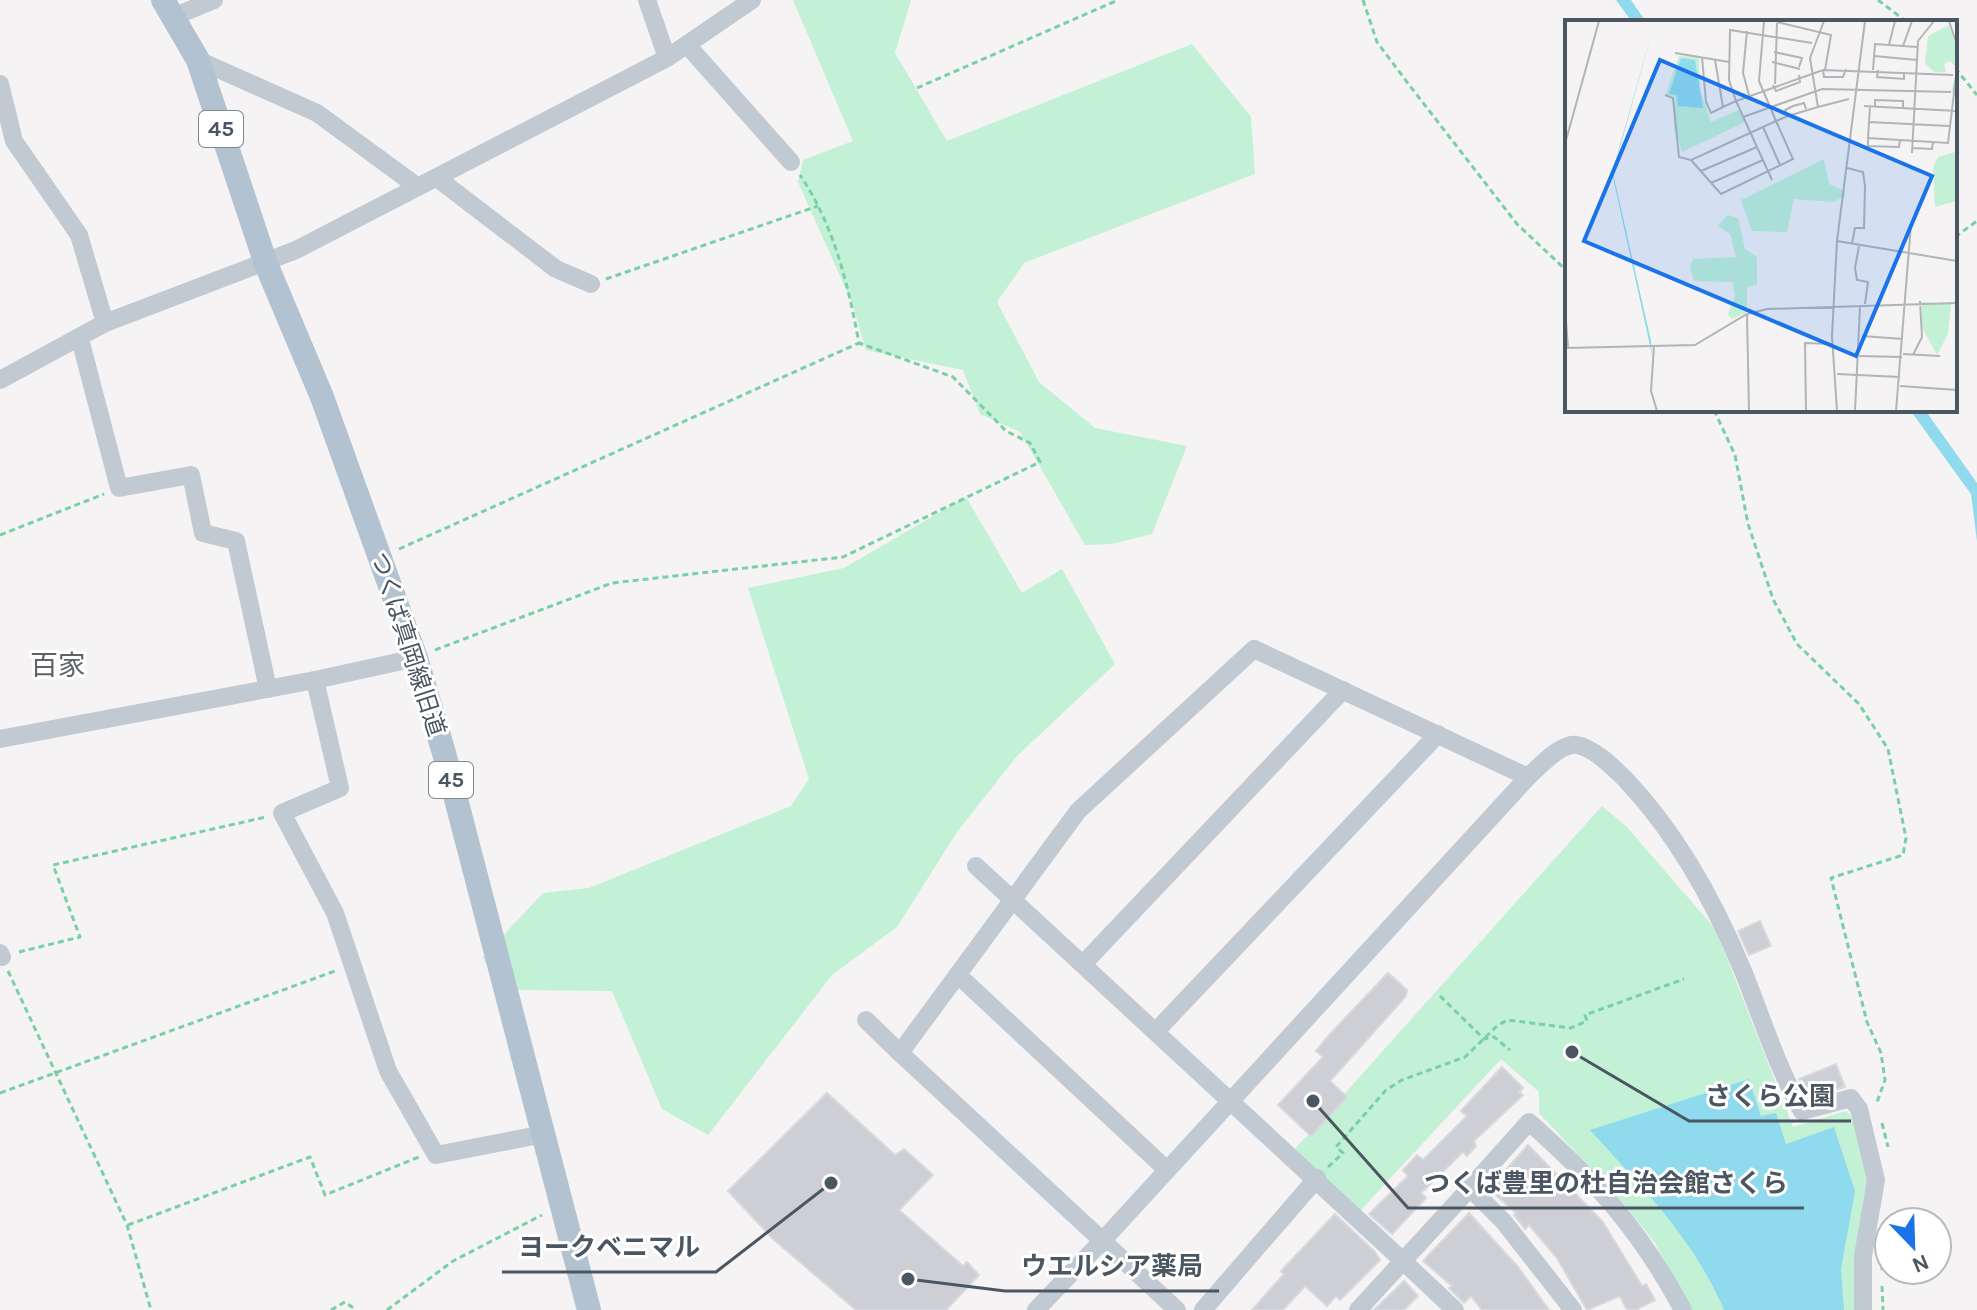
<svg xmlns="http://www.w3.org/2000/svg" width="1977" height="1310" font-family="Karla,'Noto Sans JP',sans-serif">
  <rect width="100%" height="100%" fill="#f5f3f3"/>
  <g fill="#c3f1d5">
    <polygon points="793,0 911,0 895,53 947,141 1192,44 1251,117 1255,174 1024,263 997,302 1039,382 1095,428 1187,446 1152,534 1112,544 1085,545 1020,432 980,414 963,370 866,350 852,303 798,182 803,160 853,141"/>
    <polygon points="966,497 1022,593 1062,569 1115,664 1017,756 957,832 897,927 832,975 708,1135 662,1109 612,991 497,990 483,957 543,893 589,888 791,806 809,779 748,588 844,568"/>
    <polygon points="1602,806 1626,826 1716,930 1793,1127 1846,1111 1853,1118 1872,1190 1857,1310 1690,1310 1655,1243 1625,1205 1539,1113 1539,1092 1501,1059 1360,1211 1295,1149"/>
  </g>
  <g fill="#90daee">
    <polygon points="1616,0 1631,0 1646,22 1632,22"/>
    <polygon points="1910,410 1925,410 1977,483 1977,541 1971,494"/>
    <path d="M1749 1079 1761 1116 1776 1113 1786 1144 1834 1127 1855 1191 1841 1269 1844 1310H1724C1694 1239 1641 1186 1590 1130Z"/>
  </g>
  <g fill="#cdcfd5" stroke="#d7d9de" stroke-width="2">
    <polygon points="1760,921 1771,946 1749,955 1738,931"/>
    <polygon points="1388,973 1407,990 1406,996 1330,1081 1347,1097 1311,1136 1278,1105 1323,1057 1316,1051 1331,1033"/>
    <polygon points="1836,1064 1845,1087 1808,1097 1799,1079"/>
    <polygon points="1502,1067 1523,1088 1519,1092 1523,1095 1474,1141 1476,1146 1467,1156 1463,1152 1421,1193 1426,1198 1392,1234 1369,1214 1408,1176 1403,1170 1417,1155 1423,1160 1467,1116 1461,1111"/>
    <polygon points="827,1093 895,1155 904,1149 933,1175 899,1210 963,1266 967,1262 979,1275 946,1310 856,1310 773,1239 728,1191"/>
    <polygon points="1528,1145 1603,1222 1642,1286 1646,1284 1655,1300 1636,1310 1627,1310 1620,1296 1587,1310 1557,1258 1529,1225 1525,1229 1514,1215 1516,1213 1489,1189"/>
    <polygon points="1469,1213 1518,1267 1549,1310 1482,1310 1471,1296 1464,1303 1449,1288 1452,1286 1423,1261"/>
    <polygon points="1335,1214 1375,1252 1380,1260 1340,1300 1336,1296 1327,1306 1305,1286 1283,1310 1252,1310 1284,1274 1281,1271"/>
    <polygon points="1404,1281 1418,1296 1404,1310 1374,1310"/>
  </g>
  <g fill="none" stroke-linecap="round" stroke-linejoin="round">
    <g stroke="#7ad0a6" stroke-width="3" stroke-dasharray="6 4" stroke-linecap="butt">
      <polyline points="1363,0 1377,42 1410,86 1517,224 1567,271"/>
      <polyline points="1878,0 1907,22"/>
      <polyline points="1955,68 1977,95"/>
      <polyline points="917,88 1118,0"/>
      <polyline points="1955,237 1977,221"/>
      <polyline points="606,279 818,206"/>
      <polyline points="1714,410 1735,455 1748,524 1773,599 1797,644 1859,704 1888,749 1906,838 1903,855 1831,878 1867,1022 1881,1053 1885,1080 1876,1105"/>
      <polyline points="0,535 104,494"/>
      <polyline points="399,549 859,343"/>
      <path d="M435 650 612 583 843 557 1040 462 1030 443 1006 431 953 377 859 343C848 284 834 225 800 175"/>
      <polyline points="19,952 80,937 53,865 266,817"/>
      <polyline points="8,971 127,1225 151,1310"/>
      <polyline points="1440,996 1484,1039 1494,1037 1510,1050"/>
      <polyline points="0,1093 335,971"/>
      <polyline points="1882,1123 1888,1147"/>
      <polyline points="1328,1167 1343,1153 1336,1147 1386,1090 1402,1080 1465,1057 1498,1025 1508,1020 1571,1028 1587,1021 1585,1015 1684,979"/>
      <polyline points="128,1225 310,1157 325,1195 419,1157"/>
      <polyline points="1882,1270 1883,1254"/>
      <polyline points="1882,1286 1883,1310"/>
      <polyline points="331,1310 345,1302 356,1310"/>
      <polyline points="387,1310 453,1261 542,1215"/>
    </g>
    <g stroke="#c1cad2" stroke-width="18">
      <polyline points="647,0 667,58"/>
      <polyline points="173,17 214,0"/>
      <polyline points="688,46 791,162"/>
      <polyline points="198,60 317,113 418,187"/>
      <polyline points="0,84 14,141 79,235 105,323"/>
      <polyline points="437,178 556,269 591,284"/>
      <polyline points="80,339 119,488 191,475 203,533 236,541 268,689"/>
      <polyline points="0,380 105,323 296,250 667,58 752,0"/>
      <polyline points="315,680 340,788 282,813 335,913 388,1071 436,1155 544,1134"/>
      <polyline points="0,739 315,680 416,658"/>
      <path d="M1528 777C1539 767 1561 742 1577 745 1594 748 1614 768 1626 780 1677 834 1715 903 1743 971 1762 1018 1777 1067 1802 1111L1851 1098 1859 1109 1876 1180 1863 1256V1310"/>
      <polyline points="976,866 1403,1261 1358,1310"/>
      <polyline points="0,953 2,957"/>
      <polyline points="1084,963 1343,690"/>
      <polyline points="958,975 1167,1170"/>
      <polyline points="866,1020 900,1053"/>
      <polyline points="1157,1030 1438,734"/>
      <path d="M1470 1188 1529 1122C1597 1182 1640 1230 1683 1310"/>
      <polyline points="1036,1310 1104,1239 1528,777 1254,649 1078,811 900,1053 1177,1310"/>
      <polyline points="1203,1310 1317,1178"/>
      <polyline points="1455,1310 1403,1261 1470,1188 1504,1222 1573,1310"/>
    </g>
    <polyline stroke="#b3c2d1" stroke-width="24" points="163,0 198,60 266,264 322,397 416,658 444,753 589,1310"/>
  </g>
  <g text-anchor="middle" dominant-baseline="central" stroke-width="6" stroke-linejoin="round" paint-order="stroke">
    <g fill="#fff" stroke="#808990" stroke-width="2">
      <rect x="199" y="111" width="44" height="36" rx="6"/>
      <rect x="429" y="762" width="44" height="36" rx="6"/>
    </g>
    <g font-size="22" font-weight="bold" fill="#4a5661">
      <text x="221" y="129">45</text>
      <text x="451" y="780">45</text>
    </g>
    <g font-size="24" fill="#4a5661" stroke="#fff">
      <text transform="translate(408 644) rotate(72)">つくば真岡線旧道</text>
    </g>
    <g font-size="28" fill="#5f6368" stroke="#fff">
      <text x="58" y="665">百家</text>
    </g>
  </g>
  <g transform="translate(1565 20)">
    <rect width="392" height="392" fill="#f5f3f3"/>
    <path d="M384 5 392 30V73L386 72 392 48 385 41 379 44 381 52H369L360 43 363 16ZM114 36 134 37 135 69 146 102 174 90 180 102 117 132 109 108 110 77 101 74ZM390 132 391 181 370 187 368 148 373 137ZM259 139 264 164 280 171V176L268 182 229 179 222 212 187 211 176 180ZM163 195 173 198 180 229 192 237V265L182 267V292L167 299 163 293 170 277 168 262 129 261 125 247 128 239 171 237 165 214 153 206ZM357 282 386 284 383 314 372 335 357 307Z" fill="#c3f1d5"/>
    <path d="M90 1 48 153 86 321 87 335 47 153ZM116 38 130 40 138 88 113 86 112 75 104 74Z" fill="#90daee"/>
    <path fill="none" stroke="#b1b4b9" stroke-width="2" d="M199 1 194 61 211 101 228 139 156 174 126 140 211 101 223 96 253 87 245 38 259 1M384 1 392 25M212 2 266 15 260 50M182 11 178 53 184 75M324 25 330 1M338 26 347 1M209 32 237 38 234 47M110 33 164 42M309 36 352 40M137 37 141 82 146 93 158 87M150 40 158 87 171 81 164 60 165 10 247 23M207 42 235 49M258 50 259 57H278L281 49M308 50 310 24 352 27M313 50 312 57 339 59V52M210 64 212 3M208 65 211 71 235 62 234 55M100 75 108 78 114 137 126 140M299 86 392 91M253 87 284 79M305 87 303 118 383 123 392 48M310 87V80L338 81V89M223 96 220 90 228 86 239 83 241 89M178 97 257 69 386 72M304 102 384 106M198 107 215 145M303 118V126L334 127 335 120M0 124 34 1M347 128 367 129 368 122M347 133 353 21 369 1M282 148 298 152 300 166 299 208H290L287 223M136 151 192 127M207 160 171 81 258 50 388 55M146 163 198 140M272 221 392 241M294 226 290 248 292 260 303 262 300 284M0 289 3 327M182 294 184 391M297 316 338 319M89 326 86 371 92 391M0 328 130 325 182 294 202 289 392 283M338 334 375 336M348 335 357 317 355 281M294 336 337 337M272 354 335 357M335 366 392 370M241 391 240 323 268 324M272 391 267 316 272 221 300 1M290 391 295 287M331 391 346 204"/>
    <path fill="#1a73e8" fill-opacity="0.15" stroke="#1a73e8" stroke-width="4" d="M95 40 367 156 291 336 19 221Z"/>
    <rect width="392" height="392" fill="none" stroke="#4a5661" stroke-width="4"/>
  </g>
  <path fill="none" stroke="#4a5661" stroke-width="3" d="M1572 1052L1689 1121H1851M1313 1101L1408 1208H1804M831 1183L716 1272H502M908 1279L1005 1291H1219"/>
  <g fill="#4a5661" stroke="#fff" stroke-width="3">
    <circle cx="1572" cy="1052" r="8"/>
    <circle cx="1313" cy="1101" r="8"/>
    <circle cx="831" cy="1183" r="8"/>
    <circle cx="908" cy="1279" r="8"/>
  </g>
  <g font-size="26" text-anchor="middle" font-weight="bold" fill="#4a5661" stroke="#fff" stroke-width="6" stroke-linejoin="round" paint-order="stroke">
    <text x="1770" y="1105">さくら公園</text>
    <text x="1606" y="1192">つくば豊里の杜自治会館さくら</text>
    <text x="609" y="1256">ヨークベニマル</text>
    <text x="1112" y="1275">ウエルシア薬局</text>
  </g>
  <g transform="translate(1913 1246) rotate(157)"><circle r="38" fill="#ffffff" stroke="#b7bbc0" stroke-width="2"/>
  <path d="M0-6L14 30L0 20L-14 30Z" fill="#1a73e8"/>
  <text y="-12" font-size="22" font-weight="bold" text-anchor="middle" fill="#4a5661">N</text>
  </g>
</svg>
